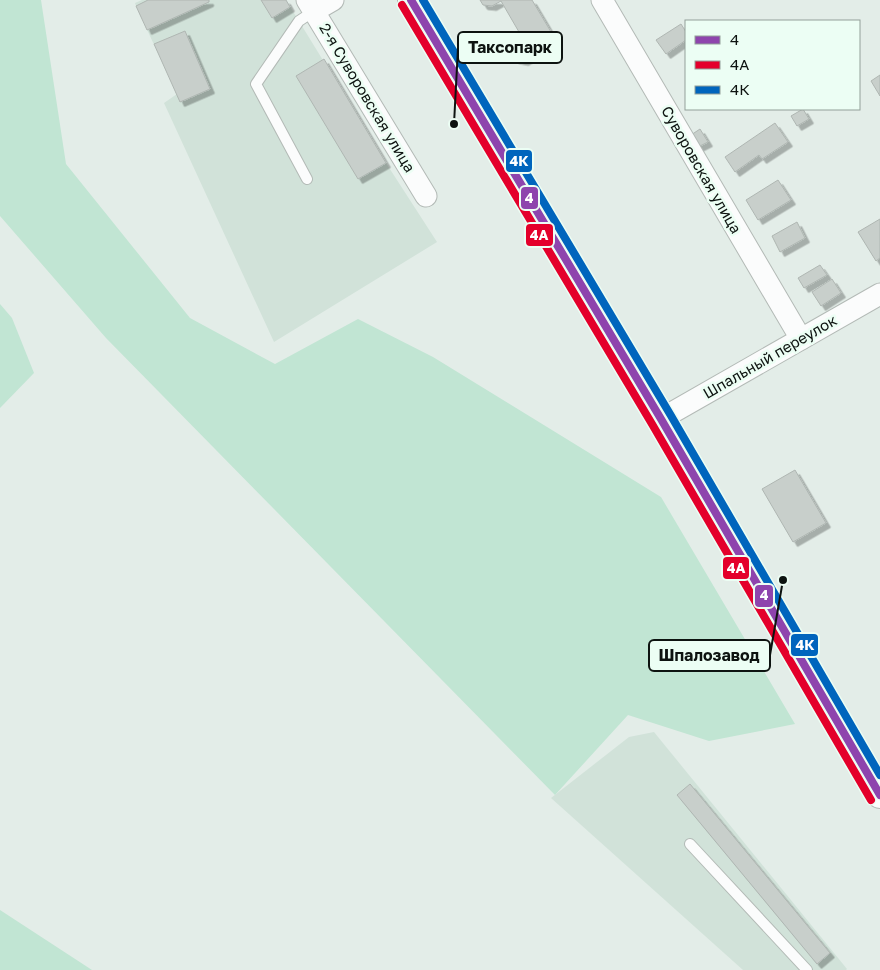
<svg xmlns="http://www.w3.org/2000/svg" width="880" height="970" font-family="'Golos Text',sans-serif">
<defs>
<filter id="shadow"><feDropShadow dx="4.5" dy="4.5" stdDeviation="0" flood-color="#0004"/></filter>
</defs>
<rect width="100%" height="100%" fill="#e3ede8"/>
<g fill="#d1e2d9">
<polygon points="142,0 286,0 386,163 437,242 274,342 164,103 177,94 136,6 135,3"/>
<polygon points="654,732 847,969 846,970 743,970 551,798 629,737"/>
</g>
<g fill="#c1e5d3">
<polygon points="0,0 41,0 66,164 190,318 275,364 358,319 433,357 661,497 795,724 709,741 628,715 555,795 106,338 0,216"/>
<polygon points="0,304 12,318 34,373 0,408"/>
<polygon points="0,910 92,970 0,970"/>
</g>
<g fill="#c8cfcb" stroke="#afb6b2" filter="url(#shadow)">
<polygon points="148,0 209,0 209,2 147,30 136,6"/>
<polygon points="261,0 286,0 290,7 272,18"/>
<polygon points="480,0 532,0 557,42 524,61 514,59 508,48 510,38 519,32 501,1 492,6 483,5"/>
<polygon points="681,24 686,32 686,40 666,54 656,40"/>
<polygon points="185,31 210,89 180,102 154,44"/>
<polygon points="324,59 386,163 358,179 296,76"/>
<polygon points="880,75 880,96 871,81"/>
<polygon points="803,109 809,119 797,126 791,116"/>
<polygon points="775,123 788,142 762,159 759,155 735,172 725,157"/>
<polygon points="700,129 708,142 698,147 691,135"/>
<polygon points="778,180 791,200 758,220 746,200"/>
<polygon points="880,219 880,258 876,261 858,232"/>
<polygon points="797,222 805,238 780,252 772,236"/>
<polygon points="820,265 827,275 804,288 798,278"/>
<polygon points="832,279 841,293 821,306 812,292"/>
<polygon points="795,470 826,523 793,542 762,489"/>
<polygon points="690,784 830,953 817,964 677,795"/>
</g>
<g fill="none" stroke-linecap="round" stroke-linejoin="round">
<g stroke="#b3bab6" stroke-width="12">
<g id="service">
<polyline points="307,179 256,84 299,21 314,11"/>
<polyline points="690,844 807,970"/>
</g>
</g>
<g stroke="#b3bab6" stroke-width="23">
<g id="minor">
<polyline points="307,0 426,196"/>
<polyline points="602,0 801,339"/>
<polyline points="314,11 333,0"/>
<polyline points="661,419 880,294"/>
</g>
</g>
<g stroke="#b3bab6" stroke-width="28">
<polyline id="tertiary" points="411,0 661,419 880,795"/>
</g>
<use href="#service" stroke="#fbfcfc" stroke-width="10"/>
<use href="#minor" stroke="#fbfcfc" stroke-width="21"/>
<use href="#tertiary" stroke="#fbfcfc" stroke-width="26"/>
<g stroke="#ecfef4" stroke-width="11">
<polyline id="bus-1" points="411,0 661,419 880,795"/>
</g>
<g stroke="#ecfef4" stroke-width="11">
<polyline id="bus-2" points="402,5 652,424 871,800"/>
</g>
<g stroke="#ecfef4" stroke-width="11">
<polyline id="bus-3" points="423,0 670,414 880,775"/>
</g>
<use href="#bus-1" stroke="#8e44ad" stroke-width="8"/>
<use href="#bus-2" stroke="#e4002b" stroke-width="8"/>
<use href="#bus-3" stroke="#0065bd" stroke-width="8"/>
</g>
<g text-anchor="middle" stroke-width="5" stroke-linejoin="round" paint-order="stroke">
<g font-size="15" fill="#0d1310" stroke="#ecfef4">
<text transform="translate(367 98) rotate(59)" y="5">2-я Суворовская улица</text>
<text transform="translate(701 170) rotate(60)" y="5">Суворовская улица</text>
<text transform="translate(770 357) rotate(-30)" y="5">Шпальный переулок</text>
</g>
</g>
<path fill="none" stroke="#0d1310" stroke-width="2" d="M454 124L458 48M783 580L770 655"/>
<g fill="#0d1310" stroke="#ecfef4" stroke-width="2">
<circle cx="454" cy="124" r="5"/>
<circle cx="783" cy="580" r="5"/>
</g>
<g fill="#ecfef4" stroke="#0d1310" stroke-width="2">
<rect x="458" y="32" width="104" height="31" rx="5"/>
<rect x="649" y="640" width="121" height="31" rx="5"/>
</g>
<g font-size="16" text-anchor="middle" font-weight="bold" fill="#0d1310">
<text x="510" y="53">Таксопарк</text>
<text x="709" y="661">Шпалозавод</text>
</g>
<g stroke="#ecfef4" stroke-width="2">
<rect x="505" y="149" width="28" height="24" rx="5" fill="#0065bd"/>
<rect x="520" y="186" width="19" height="24" rx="5" fill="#8e44ad"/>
<rect x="525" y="223" width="29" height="24" rx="5" fill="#e4002b"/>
<rect x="722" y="556" width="28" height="24" rx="5" fill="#e4002b"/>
<rect x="754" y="584" width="20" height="24" rx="5" fill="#8e44ad"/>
<rect x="790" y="633" width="29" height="24" rx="5" fill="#0065bd"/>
</g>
<g font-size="14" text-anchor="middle" font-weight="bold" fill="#fff">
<text x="519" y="166">4К</text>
<text x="529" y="203">4</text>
<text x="539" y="240">4А</text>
<text x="736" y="573">4А</text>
<text x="764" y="600">4</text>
<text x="805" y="650">4К</text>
</g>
<rect x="685" y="20" width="175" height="90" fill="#ecfef4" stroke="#93a099"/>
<rect x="695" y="36" width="25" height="8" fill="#8e44ad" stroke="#93a099"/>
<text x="730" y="45" font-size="15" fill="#0d1310">4</text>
<rect x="695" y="61" width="25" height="8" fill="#e4002b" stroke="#93a099"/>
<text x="730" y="70" font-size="15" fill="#0d1310">4А</text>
<rect x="695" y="86" width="25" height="8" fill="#0065bd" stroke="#93a099"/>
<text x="730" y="95" font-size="15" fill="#0d1310">4К</text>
</svg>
